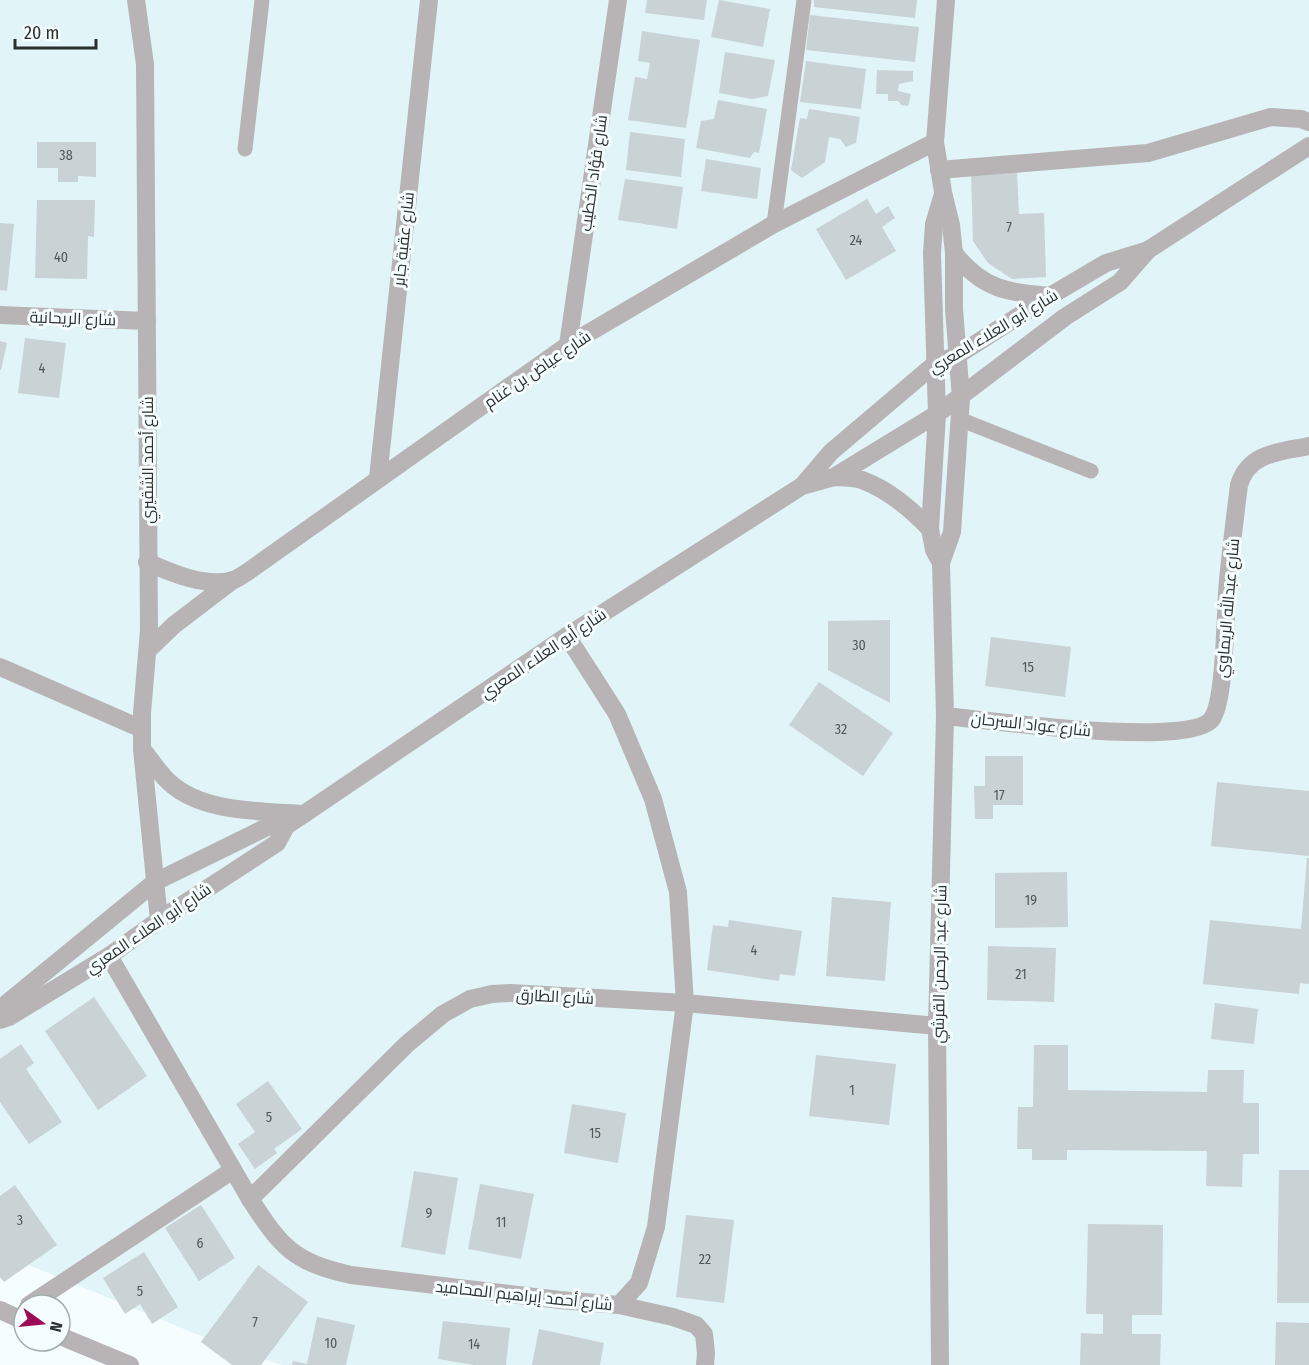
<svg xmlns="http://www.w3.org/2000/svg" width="1309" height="1365" font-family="'Fira Sans Condensed',Cairo,sans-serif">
<rect width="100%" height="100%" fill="#f5fdfe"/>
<polygon fill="#e1f4f8" points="0,0 1309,0 1309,1365 282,1365 230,1348 0,1253"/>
<g fill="#c9d2d4">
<polygon points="647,0 707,0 704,20 645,13"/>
<polygon points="719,0 770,9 763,47 711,37"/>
<polygon points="814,0 917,0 915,18 814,7"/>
<polygon points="810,15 919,27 915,62 806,50"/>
<polygon points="642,31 700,40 686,128 628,120 635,77 647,79 650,63 638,61"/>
<polygon points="725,52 775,60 768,96 752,99 719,93"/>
<polygon points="806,61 866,69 861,109 800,102"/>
<polygon points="877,70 913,71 913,81 899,84 898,91 911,94 908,106 901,105 898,101 888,101 888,94 876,94"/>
<polygon points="718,100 767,109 759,153 754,152 750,158 696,148 701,121 714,119"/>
<polygon points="809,109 860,117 856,143 846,147 840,139 829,137 825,162 802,178 791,170 800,118 807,119"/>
<polygon points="630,132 685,139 681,177 626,170"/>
<polygon points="37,142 96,142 96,177 78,176 78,182 58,182 58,168 37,168"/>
<polygon points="706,159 761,168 757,199 701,191"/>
<polygon points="1017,172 1019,214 1044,213 1046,277 1012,279 988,263 973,241 971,174"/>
<polygon points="625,179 683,187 677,229 618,220"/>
<polygon points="867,199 876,214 888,206 895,218 882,227 896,251 846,280 816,229"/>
<polygon points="37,200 95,200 94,237 88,236 87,279 35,278"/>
<polygon points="0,223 14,224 7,291 0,290"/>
<polygon points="25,338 66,343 59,398 18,393"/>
<polygon points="0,341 7,343 1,370 0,370"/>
<polygon points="890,620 890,703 828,670 828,621"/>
<polygon points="991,637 1071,647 1065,697 985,686"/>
<polygon points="819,682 893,733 863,776 789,725"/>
<polygon points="985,756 1023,756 1023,805 993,805 993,819 975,819 974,786 985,786"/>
<polygon points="1217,782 1309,791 1309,856 1211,846"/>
<polygon points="1307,858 1309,858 1309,984 1300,983 1299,994 1203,984 1210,920 1301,929"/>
<polygon points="1067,872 1068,927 995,928 995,873"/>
<polygon points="832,897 891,902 885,981 826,976"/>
<polygon points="729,920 802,931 795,976 780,974 779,981 707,970 713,925 728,927"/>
<polygon points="988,946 1056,948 1054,1002 987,1000"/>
<polygon points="94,997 147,1076 98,1110 45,1031"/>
<polygon points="1215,1003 1258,1009 1254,1044 1211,1039"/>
<polygon points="21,1044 34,1063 26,1069 62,1122 29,1144 0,1102 0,1059"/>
<polygon points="1034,1045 1068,1045 1068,1090 1207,1092 1208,1070 1244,1070 1243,1103 1259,1103 1259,1154 1243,1154 1242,1187 1206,1186 1207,1151 1067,1150 1067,1160 1032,1160 1032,1149 1017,1149 1018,1107 1033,1107"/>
<polygon points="816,1055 896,1064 889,1125 809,1116"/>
<polygon points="268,1081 302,1129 274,1149 277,1153 255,1169 238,1144 255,1132 236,1104"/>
<polygon points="572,1104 626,1113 618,1163 564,1153"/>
<polygon points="1279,1170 1309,1170 1309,1303 1277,1303"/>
<polygon points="414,1171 458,1178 445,1255 401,1247"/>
<polygon points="480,1184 534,1194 521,1259 468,1249"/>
<polygon points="15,1185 57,1245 4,1282 0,1277 0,1196"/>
<polygon points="201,1205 235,1258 199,1281 165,1228"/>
<polygon points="686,1215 734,1220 724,1303 676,1297"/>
<polygon points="1088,1224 1163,1225 1162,1315 1132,1315 1132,1334 1161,1334 1160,1365 1080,1365 1081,1333 1103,1334 1103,1314 1086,1314"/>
<polygon points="144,1252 178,1307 152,1324 140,1304 125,1314 103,1278"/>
<polygon points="258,1265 308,1302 261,1365 232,1365 201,1342"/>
<polygon points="317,1317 355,1325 346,1365 292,1365 293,1361 307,1364"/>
<polygon points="443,1321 510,1328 506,1365 474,1365 438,1359"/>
<polygon points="1276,1322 1309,1323 1309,1365 1275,1365"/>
<polygon points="539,1329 604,1343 600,1365 532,1365"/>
</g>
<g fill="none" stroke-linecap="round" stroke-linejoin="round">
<g stroke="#b8b4b5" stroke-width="15">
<polyline points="245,149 262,0"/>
<polyline points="774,224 804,0"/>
<polyline points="959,419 1091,471"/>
</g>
<g stroke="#b8b4b5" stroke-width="18">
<polyline points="939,170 1148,153 1271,117 1301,119 1309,122"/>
<polyline points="0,315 147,321"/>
<polyline points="568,345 618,0"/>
<polyline points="378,478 429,0"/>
<path d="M147,562C171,573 207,588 233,580C237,579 242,575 246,573L568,345L774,224L935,142"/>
<polyline points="941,563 934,550 930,529 937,414 932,253 934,224 943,194"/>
<polyline points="567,636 617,714 653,799 678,892 685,1003 656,1227 639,1283 619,1305"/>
<polyline points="148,650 174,625 233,580"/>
<polyline points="0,667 142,729"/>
<path d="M945,716C988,720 1185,748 1211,720C1226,703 1225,607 1228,580C1231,549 1235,517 1239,485C1249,452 1280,452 1309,446"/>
<path d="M109,956L250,1199C281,1247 293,1262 351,1275L560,1300L619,1305L673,1317L696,1325L704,1334L706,1353L705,1365"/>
<polyline points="250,1199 407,1044 443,1014 470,999 492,994 510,993 685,1003 937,1026"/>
<polyline points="29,1305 233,1170"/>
<polyline points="0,1310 24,1321"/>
<polyline points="60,1336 130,1365"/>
<polyline points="940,1365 937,1026 945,716 941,563 952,532 961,398 954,309 954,253 951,225 943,192 935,142 946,0"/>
</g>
<g stroke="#b8b4b5" stroke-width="18">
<polyline points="136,0 145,64 149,630 142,713 142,749 159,920"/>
<path d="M954,253C983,290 1007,292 1050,296"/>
<path d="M834,477C843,478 854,477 862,480C889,490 910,508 930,529"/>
<polyline points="802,486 831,452 936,363 958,355 1050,296 1106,263 1148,250"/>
<path d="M142,749C151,760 159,773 169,782C202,813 261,811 304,814"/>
<polyline points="0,1009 155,882 267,827 286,826"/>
<polyline points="0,1020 9,1017 109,956 159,920 277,843 286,826 304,814 567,636 802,486 834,477 937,414 1065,317 1120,282 1148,250 1309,146"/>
</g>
</g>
<g text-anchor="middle" stroke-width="6" stroke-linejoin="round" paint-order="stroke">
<g font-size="14" fill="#525858">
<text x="66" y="160">38</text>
<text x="1009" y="232">7</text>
<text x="856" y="245">24</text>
<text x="61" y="262">40</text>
<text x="42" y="373">4</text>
<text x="859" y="650">30</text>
<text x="1028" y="672">15</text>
<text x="841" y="734">32</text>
<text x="999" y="800">17</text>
<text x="1031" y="905">19</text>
<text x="754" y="955">4</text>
<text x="1021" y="979">21</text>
<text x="852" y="1095">1</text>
<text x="269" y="1122">5</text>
<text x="595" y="1138">15</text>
<text x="429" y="1218">9</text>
<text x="20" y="1225">3</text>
<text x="501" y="1227">11</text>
<text x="200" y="1248">6</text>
<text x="705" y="1264">22</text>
<text x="140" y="1296">5</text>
<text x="255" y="1327">7</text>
<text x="331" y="1348">10</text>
<text x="474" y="1349">14</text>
</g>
<g font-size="16" fill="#2b2f2f" stroke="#f5fdfe">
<text transform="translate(593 173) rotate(-82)" y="6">شارع فؤاد الخطيب</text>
<text transform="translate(403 239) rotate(-84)" y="6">شارع عقبة جابر</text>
<text transform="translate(73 318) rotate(2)" y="6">شارع الريحانية</text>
<text transform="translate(993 331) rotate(-31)" y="6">شارع أبو العلاء المعري</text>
<text transform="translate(537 369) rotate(-34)" y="6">شارع عياض بن غنام</text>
<text transform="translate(147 460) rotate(-90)" y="6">شارع أحمد الشقيري</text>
<text transform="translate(1227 608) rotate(-85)" y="6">شارع عبدالله الريماوي</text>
<text transform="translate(543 653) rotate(-34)" y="6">شارع أبو العلاء المعري</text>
<text transform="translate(1031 724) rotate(6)" y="6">شارع عواد السرحان</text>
<text transform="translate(148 928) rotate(-34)" y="6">شارع أبو العلاء المعري</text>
<text transform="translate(939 964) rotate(-89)" y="6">شارع عبد الرحمن القرشي</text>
<text transform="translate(555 996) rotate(3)" y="6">شارع الطارق</text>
<text transform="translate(524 1295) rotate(6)" y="6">شارع أحمد إبراهيم المحاميد</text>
</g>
</g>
<g transform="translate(42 1323) rotate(105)"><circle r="28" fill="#f5fdfe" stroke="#a4abab" stroke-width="1.5"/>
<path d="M0-4.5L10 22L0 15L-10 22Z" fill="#9d0a56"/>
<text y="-9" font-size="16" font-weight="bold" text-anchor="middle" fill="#2b2f2f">N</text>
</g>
<path d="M15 39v9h81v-9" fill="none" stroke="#2b2f2f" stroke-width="3"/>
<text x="24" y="39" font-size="18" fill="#2b2f2f" stroke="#f5fdfe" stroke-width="4.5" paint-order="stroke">20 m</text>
</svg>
